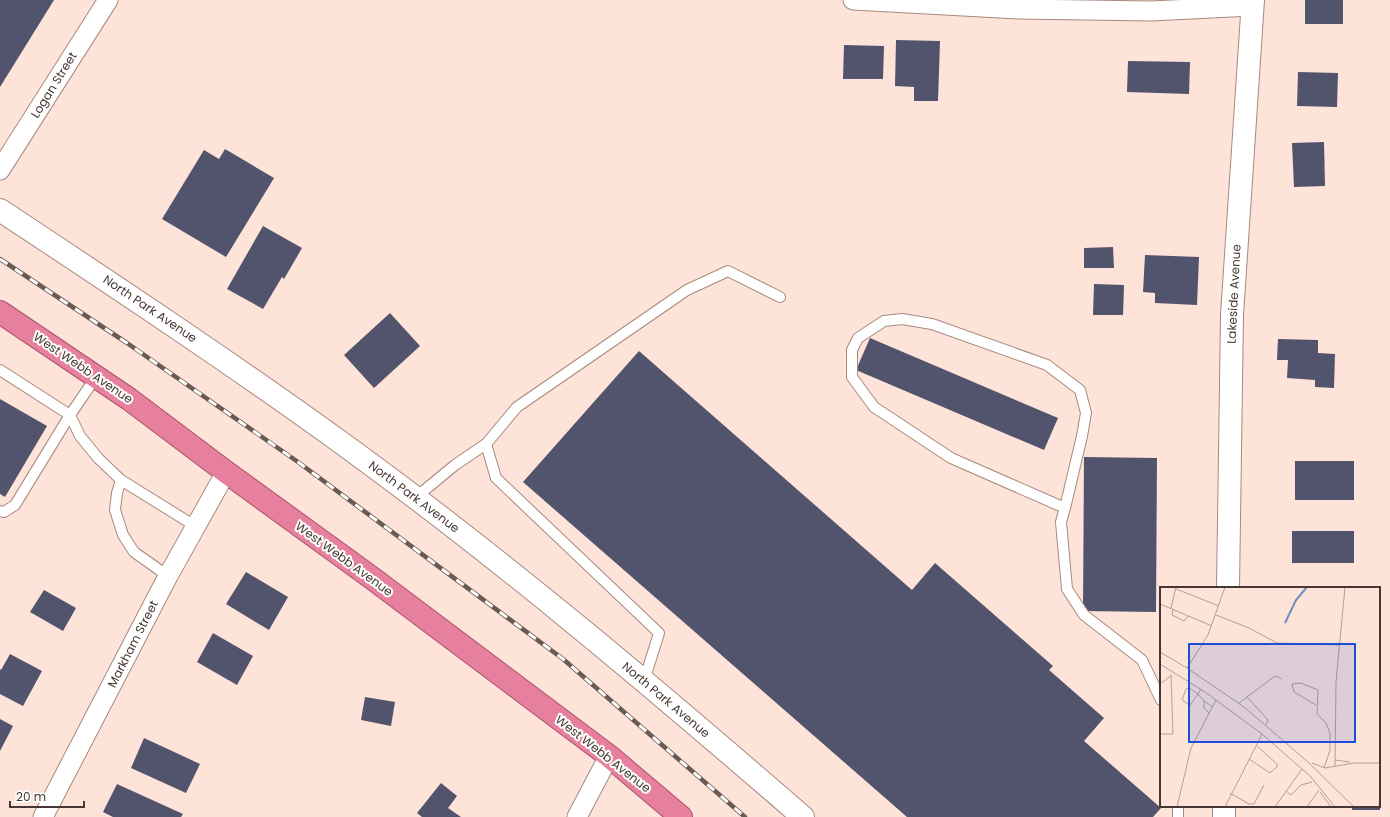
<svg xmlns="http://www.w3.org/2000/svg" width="1390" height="817" font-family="Poppins,sans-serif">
<rect width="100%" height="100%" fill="#fee3d9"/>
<g fill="#52536c">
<polygon points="0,0 54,0 0,87"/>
<rect x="1305" y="0" width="38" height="24"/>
<polygon points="896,40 940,41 938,101 914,101 914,87 895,86"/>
<polygon points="844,45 884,46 883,79 843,79"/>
<polygon points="1128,61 1190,62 1189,94 1127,92"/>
<polygon points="1298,72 1338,73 1337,107 1297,106"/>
<polygon points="1324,142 1325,186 1294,187 1292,143"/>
<polygon points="225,149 274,178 226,257 162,219 204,150 219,159"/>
<polygon points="263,226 302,248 284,279 282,277 263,309 227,289"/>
<polygon points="1113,247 1114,268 1084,268 1084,248"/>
<polygon points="1145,255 1199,257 1197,305 1155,303 1155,293 1143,292"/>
<polygon points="1094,284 1124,285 1123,315 1093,315"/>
<polygon points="390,313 420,346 374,388 344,355"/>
<polygon points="870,338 1058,418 1044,450 856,370"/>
<polygon points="1278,339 1318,340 1318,353 1335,354 1334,388 1315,387 1315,380 1287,378 1288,360 1277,360"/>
<polygon points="639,351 912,590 935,563 1053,666 1049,670 1104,718 1084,741 1161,808 1153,817 907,817 523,482"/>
<polygon points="0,399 47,426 5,497 0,494"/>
<polygon points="1084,457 1157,458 1156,612 1083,611"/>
<rect x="1295" y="461" width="59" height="39"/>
<rect x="1292" y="531" width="62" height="32"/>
<polygon points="246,572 288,597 269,630 226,604"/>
<polygon points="44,590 76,608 63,631 30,612"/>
<polygon points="213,633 253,656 237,685 197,662"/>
<polygon points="10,654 42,671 23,706 0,694 0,669 1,670"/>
<polygon points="365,697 395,702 391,726 361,720"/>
<polygon points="0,719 13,726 0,751"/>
<polygon points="144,738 200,764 186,793 131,768"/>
<polygon points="441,783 457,796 448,808 461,817 422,817 417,813"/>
<polygon points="117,784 183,814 181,817 113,817 103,812"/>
<rect x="1352" y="806" width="28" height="4"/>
</g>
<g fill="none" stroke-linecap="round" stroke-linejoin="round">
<g stroke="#a7897e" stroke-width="12">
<g id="service">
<polyline points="0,370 70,415 80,436 98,458 121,480 195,526"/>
<polyline points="486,444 496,478 659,633 644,681"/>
<polyline points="121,480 117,493 115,510 123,535 134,552 168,576"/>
<polyline points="415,498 455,465 486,444 517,407 687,290 728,271 780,297"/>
<polyline points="1065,508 951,458 874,407 852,377 852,350 858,338 884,321 902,319 932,324 1047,365 1080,390 1086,413 1082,436 1065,508 1061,522 1067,589 1084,615 1142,660 1161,700"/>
<polyline points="0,511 4,512 15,505 70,415 96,377"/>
<polyline points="1178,817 1178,806"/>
</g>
</g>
<g stroke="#a7897e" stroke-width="21">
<g id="minor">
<polyline points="853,0 1019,9 1151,11 1252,6"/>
<polyline points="0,170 108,0"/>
<polyline points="43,817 168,576 226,472"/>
<polyline points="577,817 609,756"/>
</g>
</g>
<g stroke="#a7897e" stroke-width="24">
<g id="tertiary">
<path d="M0,210C115,286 231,363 343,444C503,560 654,688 803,817"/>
<polyline points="1228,588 1232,315 1253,0"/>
<polyline points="1224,817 1224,806"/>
</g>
</g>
<g stroke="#aa5269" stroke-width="24">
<polyline id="trunk" points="0,312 129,399 226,472 372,578 609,756 681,817"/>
</g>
<use href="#service" stroke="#fff" stroke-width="10"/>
<use href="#minor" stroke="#fff" stroke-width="19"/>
<use href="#tertiary" stroke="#fff" stroke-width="22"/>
<use href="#trunk" stroke="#e6809e" stroke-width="22"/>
<g stroke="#6a5a54" stroke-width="4.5">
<polyline id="rail" points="0,259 127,343 298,462 563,659 745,817"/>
</g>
<use href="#rail" stroke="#fff" stroke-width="3" stroke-dasharray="9" stroke-linecap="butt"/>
</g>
<g text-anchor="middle" stroke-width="4" stroke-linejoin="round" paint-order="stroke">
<g font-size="12" fill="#453833" stroke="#fff">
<text transform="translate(54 85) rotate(-58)" y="4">Logan Street</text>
<text transform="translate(1234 294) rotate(-87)" y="4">Lakeside Avenue</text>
<text transform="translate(150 309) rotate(34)" y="4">North Park Avenue</text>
<text transform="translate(83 368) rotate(34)" y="4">West Webb Avenue</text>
<text transform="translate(414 497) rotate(37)" y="4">North Park Avenue</text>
<text transform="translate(344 559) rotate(36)" y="4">West Webb Avenue</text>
<text transform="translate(133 644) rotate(-63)" y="4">Markham Street</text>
<text transform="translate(666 700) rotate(40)" y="4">North Park Avenue</text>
<text transform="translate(603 754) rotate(38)" y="4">West Webb Avenue</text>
</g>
</g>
<g transform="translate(1160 587)">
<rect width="220" height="220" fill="#fee3d9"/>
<path fill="none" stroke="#6c8ec3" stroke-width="2" d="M125,36L136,13L147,0"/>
<path fill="none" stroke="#b49f97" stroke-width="1" d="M16,2L59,19M0,17L52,39M11,21L16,0M13,22L12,28L24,34L28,29M56,28L89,41L117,56L179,58M0,65L27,81L84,120L148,175L194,220M0,77L45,105L102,147L151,190L175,220M27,81L48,48L65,0M0,97L12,88M41,102L38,107L31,117L30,118L22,113L26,102L29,101L38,107L44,114L53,120M87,110L108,133L106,138M44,114V121L49,126M79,116L111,92L116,89L122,92M156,118L134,105L132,97L141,96L158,103L157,127L166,136L170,146V163L164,181M0,147H13L11,88M89,172L110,186L117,180V177L96,158M175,173L190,175M152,176L165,181L194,176H220M175,180L176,95L185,0M126,204L131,208L141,198L152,195M160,205L171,220M70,206L89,217H94L104,198M17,220L31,161L56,113M65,220L102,147M115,220L142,182M147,220L159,203M219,220L220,199"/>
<path fill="#1d4ed8" fill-opacity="0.15" stroke="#1d4ed8" stroke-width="2" d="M29,57H195V155H29Z"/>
<rect width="220" height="220" fill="none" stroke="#453833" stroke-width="2"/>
</g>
<path d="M10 801v6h74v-6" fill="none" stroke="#453833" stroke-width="2"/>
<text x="16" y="801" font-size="12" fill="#453833" stroke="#ffffff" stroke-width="3" paint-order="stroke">20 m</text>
</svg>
